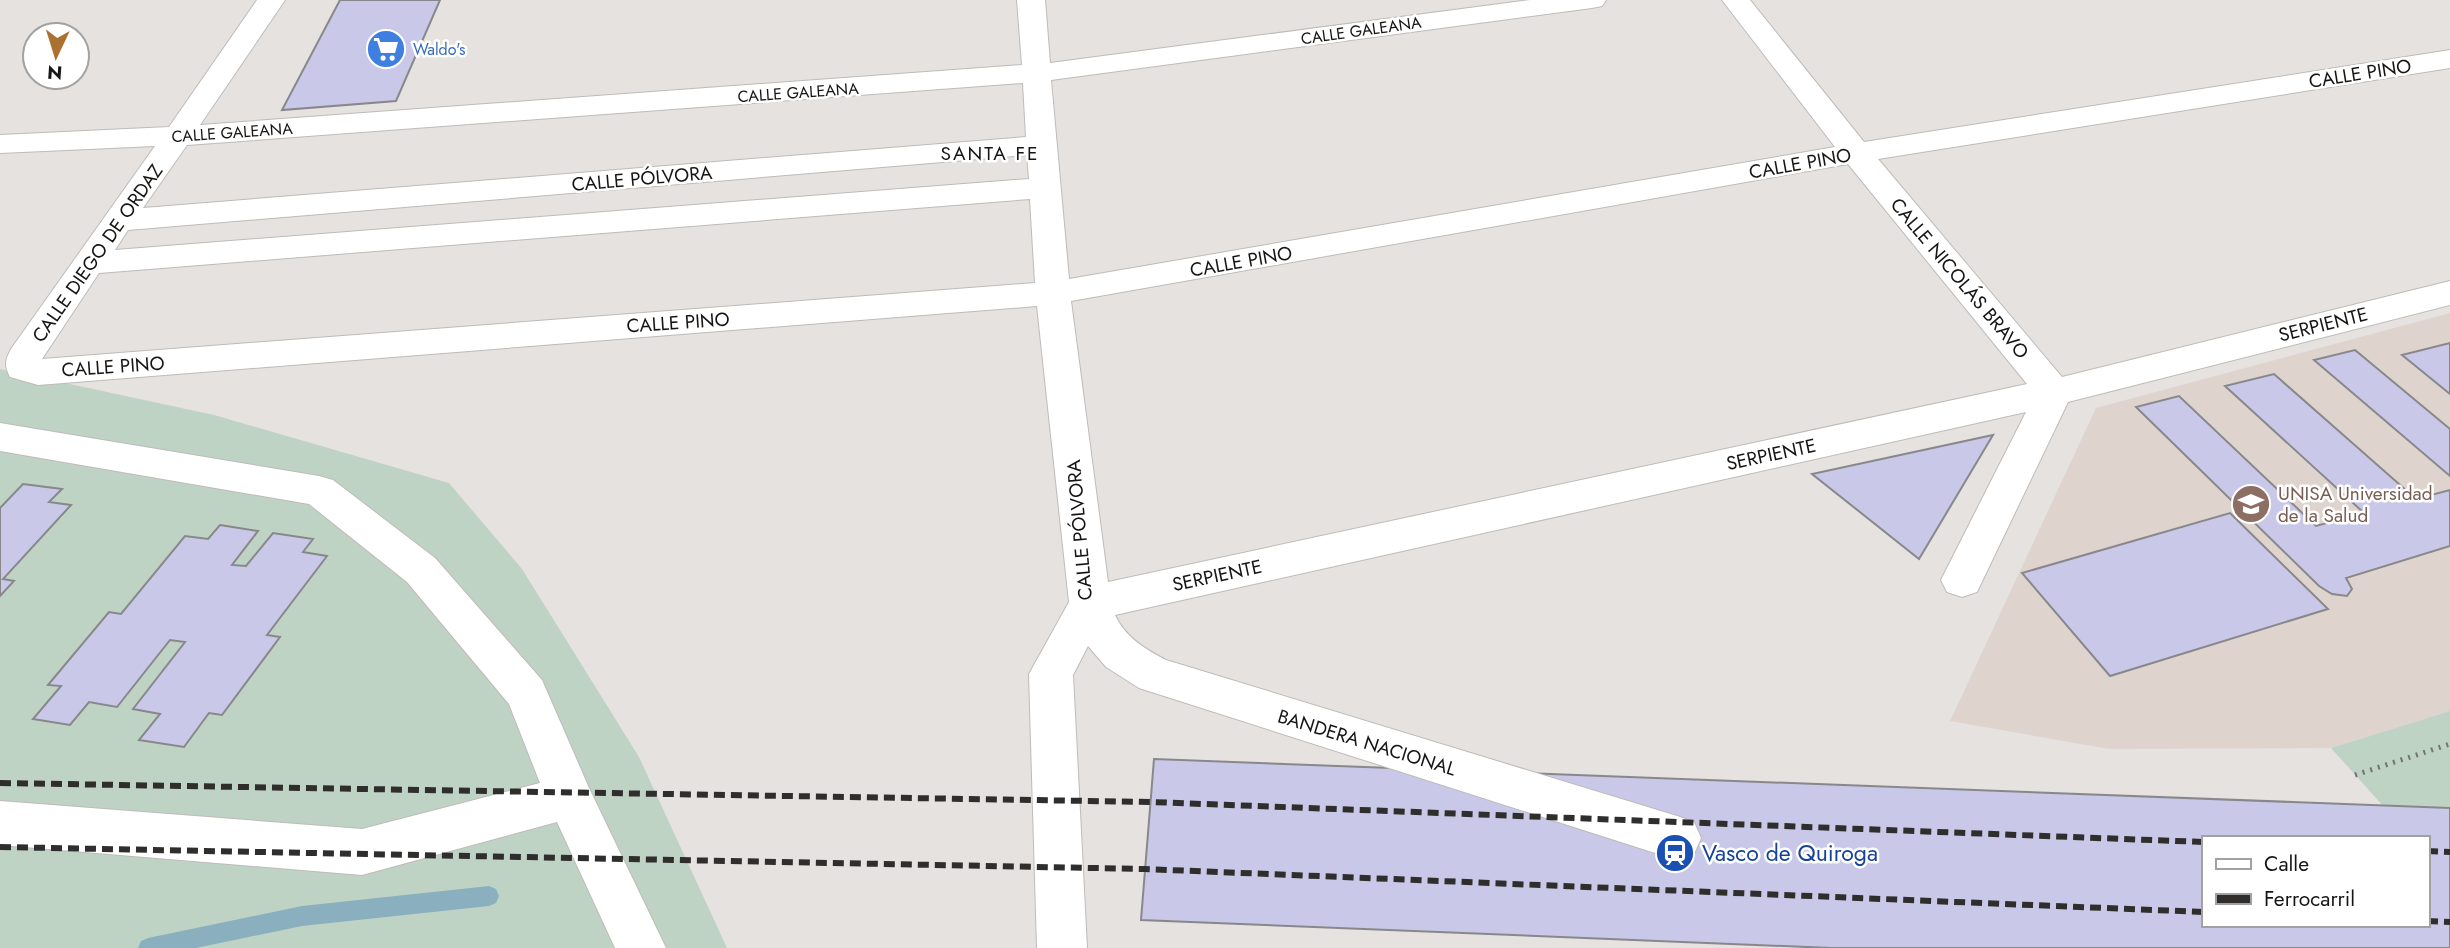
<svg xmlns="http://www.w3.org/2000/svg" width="2450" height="948" font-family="Jost,sans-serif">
<rect width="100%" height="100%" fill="#e5e2e0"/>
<polygon fill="#ded4cd" points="2450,313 2450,711 2331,748 2109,749 1950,721 2096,408"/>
<g fill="#bfd3c5">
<polygon points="0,369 214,415 449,483 522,569 639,757 727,948 0,948"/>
<polygon points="2450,711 2450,880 2427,838 2412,838 2331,748"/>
</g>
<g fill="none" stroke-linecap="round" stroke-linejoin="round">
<polygon fill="#8ab0c0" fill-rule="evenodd" points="489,886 496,889 499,896 496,903 489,906 302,926 196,948 138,948 141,941 148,938 302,906"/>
</g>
<g fill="#cac8e9" stroke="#88888b" stroke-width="2" fill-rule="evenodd">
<polygon points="340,0 440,0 396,101 282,110"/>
<polygon points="2450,343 2450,394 2402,355"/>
<polygon points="2355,350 2450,429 2450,476 2314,360"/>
<polygon points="2274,374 2416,499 2450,490 2450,546 2346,578 2352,589 2347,596 2332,594 2319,586 2136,407 2179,396 2316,526 2364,513 2225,386"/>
<polygon points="1993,435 1919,559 1812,474"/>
<polygon points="23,484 62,489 49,502 71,505 3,579 14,581 0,596 0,508"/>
<polygon points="2230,513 2328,609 2110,676 2022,573"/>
<polygon points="220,525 258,531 232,565 246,566 273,533 313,539 303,552 327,556 267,635 280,637 222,715 209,713 184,747 139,740 160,714 133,709 185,642 170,640 117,707 89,702 70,725 33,719 61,686 48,685 109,612 121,614 185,536 208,539"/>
<path d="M1154,759L2450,808V948H1831L1141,920ZM2203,838H2427V925H2203Z"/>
</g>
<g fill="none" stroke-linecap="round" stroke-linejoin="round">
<g stroke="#bebbb9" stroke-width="2">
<g id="minor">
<path d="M257,0H285L200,125L1022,65L1017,0H1045L1050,63L1530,0H1606L1602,6L1592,8L1051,80L1069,279L1835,147L1722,0H1750L1864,142L2450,50V68L1878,159L2062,377L2450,281V305L2068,402L1977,592L1962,597L1947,592L1941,580L2026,412L1115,615C1125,637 1145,649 1166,660L1677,816L1694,822L1701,838L1694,854L1677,860L1139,688L1106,667L1088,646L1073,675L1087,948H1037L1029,674L1069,602L1037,306L38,385L10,377C4,366 5,360 11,349L155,146L0,153V135L169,127ZM1023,83L1026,137L143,208L187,145ZM1027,155L1029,179L115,250L128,230ZM1848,164L2027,384L1108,582L1071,301ZM1030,199L1035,283L42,359L99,273Z"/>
<polygon points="0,423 319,476 333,480 435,558 542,680 589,788 666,948 615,948 557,822 362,875 0,845 0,801 362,829 540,783 509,704 407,582 309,504 0,451"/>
</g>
</g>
<polyline stroke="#767472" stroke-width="5" stroke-dasharray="2 6" stroke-linecap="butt" points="2355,775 2450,744"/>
<use href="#minor" fill="#fff" fill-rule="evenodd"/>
<g stroke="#2f2e2d" stroke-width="6" stroke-dasharray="11 6" stroke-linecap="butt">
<polyline points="0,783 1151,802 2203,842"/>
<polyline points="0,847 1145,869 2203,912"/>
<polyline points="2427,851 2450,852"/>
<polyline points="2427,921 2450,922"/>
</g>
</g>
<defs>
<g id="supermarket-disc" transform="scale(2.0125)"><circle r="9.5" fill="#3f7fe0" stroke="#fff"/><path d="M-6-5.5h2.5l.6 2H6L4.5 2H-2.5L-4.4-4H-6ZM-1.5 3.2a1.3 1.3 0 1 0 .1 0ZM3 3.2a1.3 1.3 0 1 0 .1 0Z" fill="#fff"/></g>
<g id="university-disc" transform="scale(2.0125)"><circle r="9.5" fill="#8d6e63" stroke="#fff"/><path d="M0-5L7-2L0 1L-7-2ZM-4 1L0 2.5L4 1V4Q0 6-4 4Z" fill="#fff"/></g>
<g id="station-disc" transform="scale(2.0125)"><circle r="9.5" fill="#1a4fb4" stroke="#fff"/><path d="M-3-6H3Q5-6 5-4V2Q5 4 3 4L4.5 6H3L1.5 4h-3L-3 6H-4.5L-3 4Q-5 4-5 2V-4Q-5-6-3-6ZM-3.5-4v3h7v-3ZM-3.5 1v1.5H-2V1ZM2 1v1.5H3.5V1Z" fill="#fff"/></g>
</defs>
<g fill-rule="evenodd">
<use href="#supermarket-disc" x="386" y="49"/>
<use href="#university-disc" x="2251" y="504"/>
<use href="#station-disc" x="1675" y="853"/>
</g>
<g text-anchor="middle" stroke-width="5" stroke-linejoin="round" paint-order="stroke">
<g font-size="16" fill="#161514" stroke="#fff">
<text transform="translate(1361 30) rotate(-8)" y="6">CALLE GALEANA</text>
<text transform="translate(798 92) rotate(-4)" y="6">CALLE GALEANA</text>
<text transform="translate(232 132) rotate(-4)" y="6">CALLE GALEANA</text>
</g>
<g font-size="16" fill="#366cbe" stroke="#fff" text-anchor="start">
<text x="413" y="55">Waldo's</text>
</g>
<g font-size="19" fill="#161514" stroke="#fff">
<text transform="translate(2360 73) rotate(-9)" y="7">CALLE PINO</text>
<text transform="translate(1800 163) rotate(-10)" y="7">CALLE PINO</text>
<text transform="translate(642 178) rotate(-5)" y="7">CALLE PÓLVORA</text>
<text transform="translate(97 253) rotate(-55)" y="7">CALLE DIEGO DE ORDAZ</text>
<text transform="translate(1241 261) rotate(-10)" y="7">CALLE PINO</text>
<text transform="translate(1960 278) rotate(50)" y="7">CALLE NICOLÁS BRAVO</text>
<text transform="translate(678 322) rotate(-4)" y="7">CALLE PINO</text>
<text transform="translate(2323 324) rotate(-14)" y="7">SERPIENTE</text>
<text transform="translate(113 366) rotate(-4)" y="7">CALLE PINO</text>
<text transform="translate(1771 454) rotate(-12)" y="7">SERPIENTE</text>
<text transform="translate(1079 530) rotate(-95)" y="7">CALLE PÓLVORA</text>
<text transform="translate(1217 575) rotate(-12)" y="7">SERPIENTE</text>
<text transform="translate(1367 742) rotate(17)" y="7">BANDERA NACIONAL</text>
</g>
<g font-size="19" letter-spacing="2" fill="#161514" stroke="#fff">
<text x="990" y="160">SANTA FE</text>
</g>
<g font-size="19" fill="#785e54" stroke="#fff" text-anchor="start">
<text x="2278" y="500">UNISA Universidad<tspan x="2278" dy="22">de la Salud</tspan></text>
</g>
<g font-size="23" fill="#164399" stroke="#fff" text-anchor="start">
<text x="1702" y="861">Vasco de Quiroga</text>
</g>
</g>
<rect x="2202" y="836" width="228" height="91" fill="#ffffff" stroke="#a2a1a1" stroke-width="2"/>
<rect x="2216" y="859" width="35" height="10" fill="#ffffff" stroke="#a2a1a1" stroke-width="2"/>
<text x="2264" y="871" font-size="21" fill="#161514">Calle</text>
<rect x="2216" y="894" width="35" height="10" fill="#2f2e2d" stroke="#a2a1a1" stroke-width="2"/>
<text x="2264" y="906" font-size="21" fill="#161514">Ferrocarril</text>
<g transform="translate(56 56) rotate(184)"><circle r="33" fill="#ffffff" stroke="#a2a1a1" stroke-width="2"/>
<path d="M0-5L12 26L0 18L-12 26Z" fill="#ab7131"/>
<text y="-10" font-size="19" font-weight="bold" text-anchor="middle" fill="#161514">N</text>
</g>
</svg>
